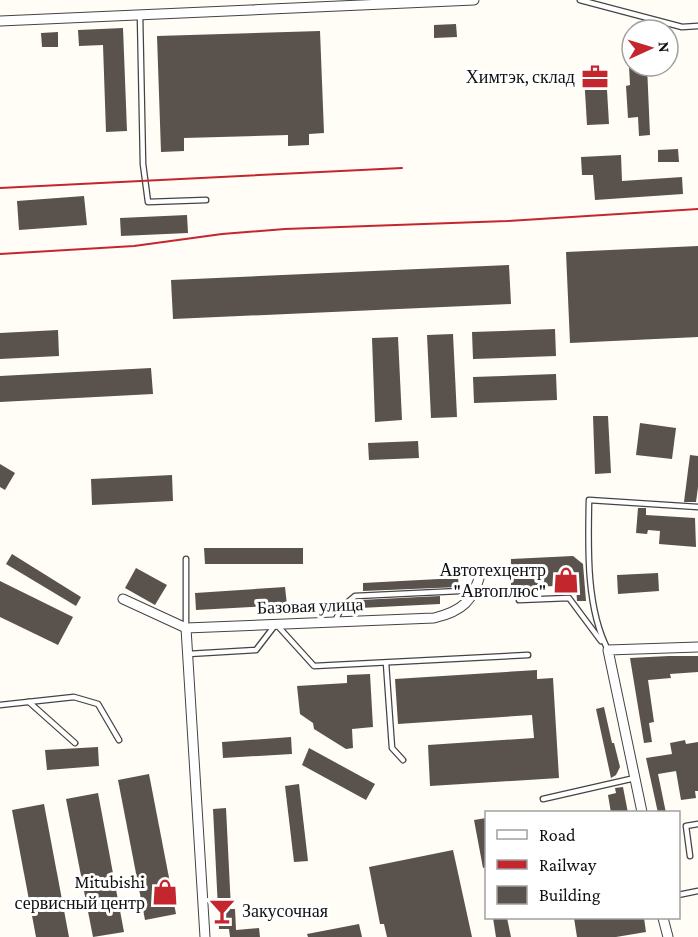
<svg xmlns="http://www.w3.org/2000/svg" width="698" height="937" font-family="'Crimson Pro',serif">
<rect width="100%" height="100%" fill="#fffdf5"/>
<g fill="#5a524d">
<polygon points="456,24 457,37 434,38 434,25"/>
<polygon points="123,28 127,131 106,132 103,45 79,46 78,30"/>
<polygon points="320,31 324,133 309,134 309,145 288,146 288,135 184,138 184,151 161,152 157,36"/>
<polygon points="58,32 58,47 42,47 41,33"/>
<polygon points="629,66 647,66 650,135 639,136 638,117 628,118 626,86 630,85"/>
<polygon points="606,73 609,124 587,125 584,75"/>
<polygon points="678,149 679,162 658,162 658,150"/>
<polygon points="621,155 622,181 682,177 683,194 595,200 593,175 582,175 581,157"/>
<polygon points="84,196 87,225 19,230 17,201"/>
<polygon points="187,215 188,233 121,236 120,218"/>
<polygon points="698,246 698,337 570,343 566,252"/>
<polygon points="509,265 511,304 173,319 171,280"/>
<polygon points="555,329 556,356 473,359 472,332"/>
<polygon points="58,330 59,356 0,359 0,333"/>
<polygon points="453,334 457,417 431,418 427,335"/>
<polygon points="398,337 402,420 375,422 372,338"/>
<polygon points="151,368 153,394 0,402 0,376"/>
<polygon points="556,374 557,400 474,403 473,377"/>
<polygon points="593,416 608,416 611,473 595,474"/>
<polygon points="640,423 676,428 672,459 636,455"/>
<polygon points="418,441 419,458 369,460 368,443"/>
<polygon points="690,455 698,456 698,487 696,502 684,502"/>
<polygon points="0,464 15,473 5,490 0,487"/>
<polygon points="172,475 173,501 92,505 91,479"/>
<polygon points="638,508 646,508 646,515 695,518 696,547 659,544 660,531 648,530 647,534 636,533"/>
<polygon points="204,548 303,548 303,564 205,564"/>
<polygon points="12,554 81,597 76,606 6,564"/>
<polygon points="573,556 583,564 586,601 577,601 576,585 511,588 511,559"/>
<polygon points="136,568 167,585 155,605 125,588"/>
<polygon points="658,573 659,591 618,594 617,575"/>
<polygon points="458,578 459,587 363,591 363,583"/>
<polygon points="0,581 73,617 58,645 0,617"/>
<polygon points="285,587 287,605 196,610 195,593"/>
<polygon points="440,596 440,604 360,608 360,600"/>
<polygon points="669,656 698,656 698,672 670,674 671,678 648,680 654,722 649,723 652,742 644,743 630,658"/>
<polygon points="537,670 537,679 553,678 559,778 430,786 428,745 534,738 532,715 398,724 395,679"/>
<polygon points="370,674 373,727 352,729 353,748 346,749 314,729 313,723 300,714 297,686 347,683 347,675"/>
<polygon points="604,707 612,743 614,743 620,767 616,775 611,778 596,709"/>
<polygon points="291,737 292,754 223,758 222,742"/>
<polygon points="685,740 686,744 698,742 698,791 695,791 696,798 681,800 676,771 658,774 666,813 658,813 646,758 672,754 670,743"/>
<polygon points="98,747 99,766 47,770 45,750"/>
<polygon points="309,748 375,784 366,800 302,765"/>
<polygon points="149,774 176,914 145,920 118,780"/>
<polygon points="299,784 308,861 294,862 285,786"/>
<polygon points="623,787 628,813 611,813 608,795 616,793 615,788"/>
<polygon points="98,793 124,932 93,937 66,799"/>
<polygon points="44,804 69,937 36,937 12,810"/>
<polygon points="226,808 231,909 235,909 236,930 259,928 260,937 230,937 229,929 219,929 213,809"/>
<polygon points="486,818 486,867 483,868 474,820"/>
<polygon points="453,850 472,937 387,937 384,924 380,924 369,867"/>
<polygon points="493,918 507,918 511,937 496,937"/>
<polygon points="574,918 644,918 646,932 616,937 577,937"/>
<polygon points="359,924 362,937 308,937 307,934"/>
</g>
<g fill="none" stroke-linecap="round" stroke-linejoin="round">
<g stroke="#444" stroke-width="7">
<g id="service">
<polyline points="580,0 682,27 698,26"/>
<polyline points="140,15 143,164 148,202 206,200"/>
<polyline points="186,559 186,628"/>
<polyline points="519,600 569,598 601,641"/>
<polyline points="335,621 342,607 355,596 460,591"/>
<path d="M608,650C586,608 588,548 589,500L698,507"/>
<polyline points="188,654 256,650 276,624 314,666 528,655"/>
<polyline points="386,663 392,748 403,760"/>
<polyline points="29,702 75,743"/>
<polyline points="0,705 74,697 98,704 119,740"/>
<polyline points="543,799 635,778"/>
<polyline points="690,856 686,826 698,824"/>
<polyline points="678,895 698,891"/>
</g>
</g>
<g stroke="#444" stroke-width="11">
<g id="minor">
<polyline points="0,21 474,0"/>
<path d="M123,599L186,628L434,618C463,611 473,601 481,572"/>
<polyline points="186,628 205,937"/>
<polyline points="642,812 608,650 698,647"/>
<polyline points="663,918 668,937"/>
</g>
</g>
<use href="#service" stroke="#fff" stroke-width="4.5"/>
<use href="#minor" stroke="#fff" stroke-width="9"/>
<g stroke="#c4262e" stroke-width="2">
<polyline points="0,188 402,168"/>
<polyline points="0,254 134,246 222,234 285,229 507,221 698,209"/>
</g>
</g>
<defs>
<g id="office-bare" transform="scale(2.07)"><path d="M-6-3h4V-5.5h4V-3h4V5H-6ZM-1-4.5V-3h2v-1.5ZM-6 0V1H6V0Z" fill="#c4262e" stroke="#fff" stroke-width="2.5" paint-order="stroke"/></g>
<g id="shop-bare" transform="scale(2.07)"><path d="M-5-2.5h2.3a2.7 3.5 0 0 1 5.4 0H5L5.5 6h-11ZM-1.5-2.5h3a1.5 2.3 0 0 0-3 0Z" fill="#c4262e" stroke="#fff" stroke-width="2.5" paint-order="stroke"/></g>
<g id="bar-bare" transform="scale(2.07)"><path d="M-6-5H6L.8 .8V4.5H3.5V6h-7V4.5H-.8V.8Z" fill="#c4262e" stroke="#fff" stroke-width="2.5" paint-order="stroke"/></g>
</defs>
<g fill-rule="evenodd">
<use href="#office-bare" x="595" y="77"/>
<use href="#shop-bare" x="566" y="580"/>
<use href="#shop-bare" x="165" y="892"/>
<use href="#bar-bare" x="222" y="911"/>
</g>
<g text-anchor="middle" stroke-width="6" stroke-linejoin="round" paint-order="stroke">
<g font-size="18" fill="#111" stroke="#fff" text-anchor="end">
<text x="575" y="83">Химтэк, склад</text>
<text x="546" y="576">Автотехцентр<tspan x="546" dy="21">"Автоплюс"</tspan></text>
<text x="145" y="888">Mitubishi<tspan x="145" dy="21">сервисный центр</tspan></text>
<text x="242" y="917" text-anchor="start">Закусочная</text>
</g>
<g font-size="18" fill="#111" stroke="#fff">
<text transform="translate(310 606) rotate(-2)" y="6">Базовая улица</text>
</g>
</g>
<rect x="485" y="811" width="195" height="108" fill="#ffffff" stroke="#a0a0a0" stroke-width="1.5"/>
<rect x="497" y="830" width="30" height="9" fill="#ffffff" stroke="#a0a0a0" stroke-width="1.5"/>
<text x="539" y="841" font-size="18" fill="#111111">Road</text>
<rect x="497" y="860" width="30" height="9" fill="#c4262e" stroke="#a0a0a0" stroke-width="1.5"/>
<text x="539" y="871" font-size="18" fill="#111111">Railway</text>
<rect x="497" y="886" width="30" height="18" fill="#5a524d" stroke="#a0a0a0" stroke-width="1.5"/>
<text x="539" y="901" font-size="18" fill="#111111">Building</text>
<g transform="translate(650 48) rotate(86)"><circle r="28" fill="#ffffff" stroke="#a0a0a0" stroke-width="1.5"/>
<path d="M0-4.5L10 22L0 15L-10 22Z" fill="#c4262e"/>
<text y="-9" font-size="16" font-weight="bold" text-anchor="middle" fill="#111111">N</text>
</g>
</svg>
